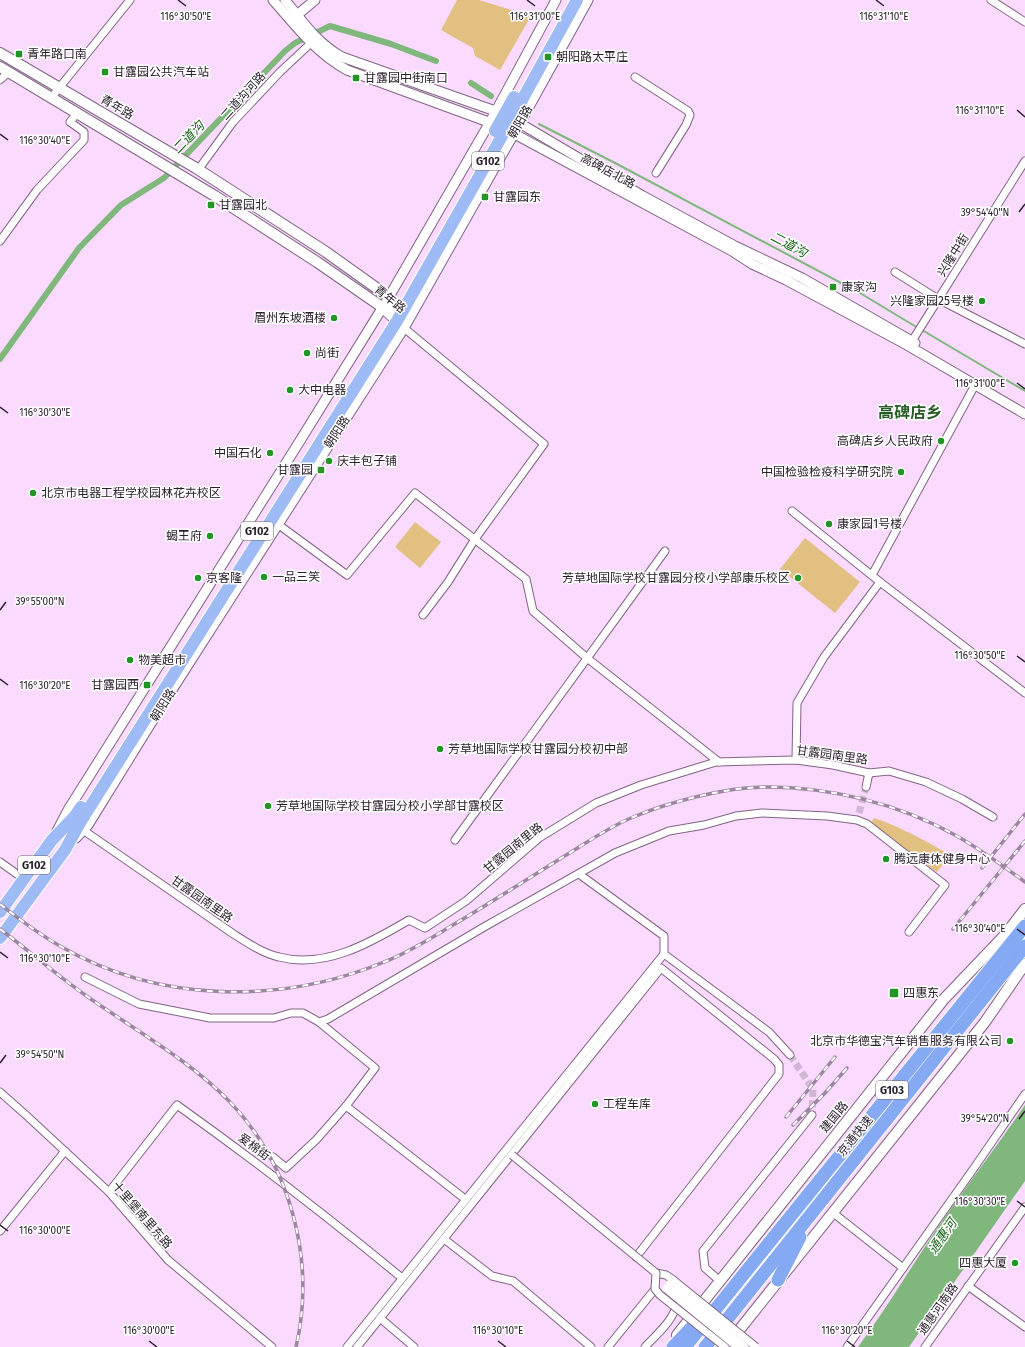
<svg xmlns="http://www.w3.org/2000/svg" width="1025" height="1347" font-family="'Fira Sans','Noto Sans SC',sans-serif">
<rect width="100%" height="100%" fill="#fadafe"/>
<g fill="#e1c082">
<polygon points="457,0 479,0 531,16 500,70 475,56 473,48 441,30"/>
<polygon points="415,522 441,542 420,568 395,547"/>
<polygon points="805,538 860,582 835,613 780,569"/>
<path d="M874,818C901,827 926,841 950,855L937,872L870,824Z"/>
</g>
<path fill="#80b77d" d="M1025,1105V1181L909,1347H858C889,1305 915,1260 945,1217C971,1180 999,1143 1025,1105Z"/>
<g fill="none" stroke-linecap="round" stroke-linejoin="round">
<g stroke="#80b77d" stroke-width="2">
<polyline points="539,124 617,164 860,293 918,328"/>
<polyline points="922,330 1025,391"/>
</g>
<g stroke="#80b77d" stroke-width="6">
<polyline points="471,83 491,96"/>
<polyline points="0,359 79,248 121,205 164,178 285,51 295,43 330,26 391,44 436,61"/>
</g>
<g stroke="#d1b5d4" stroke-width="7" stroke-dasharray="7 3.5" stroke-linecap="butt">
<polyline points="859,813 866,787"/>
<polyline points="790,1055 813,1089 812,1115"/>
</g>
<g stroke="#816484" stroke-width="9">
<g id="minor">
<polyline points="991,0 1025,22"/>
<polyline points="635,77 688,111 690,115 686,125 656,173"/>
<polyline points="0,80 9,72"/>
<polyline points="51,98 130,0"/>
<polyline points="198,170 233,122 280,72 311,43"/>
<polyline points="0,241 37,190 84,140 84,132 70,122 77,113"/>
<polyline points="895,272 938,299 1025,344"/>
<polyline points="404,328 544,444 475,539 448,582 423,615"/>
<polyline points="912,341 1025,161"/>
<polyline points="792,511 880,582 1025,693"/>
<polyline points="279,525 347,575 415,493 526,579 533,611 587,658 719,762"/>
<polyline points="872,575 975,385"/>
<polyline points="796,760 797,703 824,657 880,582"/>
<polyline points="866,787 869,773"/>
<path d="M83,830L232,933C246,942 262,953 279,957C325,969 370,943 409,920L425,928L466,901L539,838L596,803L641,785L716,762L796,760L833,765L869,773L889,771L926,782L962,799L993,817"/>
<polyline points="455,840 665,551"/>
<polyline points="0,862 24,879"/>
<polyline points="579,874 664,936 664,954 769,1032 790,1055"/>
<polyline points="85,977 139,1004 210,1018 274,1018 291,1013 303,1013 319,1022 375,1068 346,1106 316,1140 286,1168 273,1157"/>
<polyline points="319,1022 328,1019 484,927 615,853 669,831 704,825 736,816 762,813 827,816 857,820 867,824 945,885 909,932"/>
<polyline points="0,1092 27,1116 109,1192 168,1260 272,1347"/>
<polyline points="346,1106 465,1199"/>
<path d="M109,1192L177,1105C254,1160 329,1218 402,1278"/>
<polyline points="832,1212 903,1268"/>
<polyline points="0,1231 65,1151"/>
<polyline points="444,1239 492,1276 513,1281 591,1347"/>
<polyline points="656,1273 666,1275 672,1279"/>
<polyline points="720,1281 705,1268 703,1251 812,1115"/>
<polyline points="968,1286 1025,1327"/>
<polyline points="380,1318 414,1347"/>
<polyline points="347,1347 664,954"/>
<polyline points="357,1347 661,968 774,1059 779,1065 779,1074 636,1257"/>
<polyline points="608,1347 655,1289"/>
<path d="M645,1347C657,1334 674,1320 677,1303"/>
<polyline points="847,1347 974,1168 1025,1094"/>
<polyline points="925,1347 1025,1207"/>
</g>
</g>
<g stroke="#816484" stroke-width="11">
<g id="tertiary">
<path d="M273,0C296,26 316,53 347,70L494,124"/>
<path d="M285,0C302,21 318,44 342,57L501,113"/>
<polyline points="297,15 315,0"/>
<polyline points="516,121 643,196 735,246 802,278 915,343"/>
<polyline points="509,131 732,251 752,264 786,280 907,345 1025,414"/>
<polyline points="57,831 68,810 298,444 389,297 490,122 556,0"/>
<polyline points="76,838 88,825 161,707 404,328 520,123 588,0"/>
</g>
</g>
<g stroke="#816484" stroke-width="12">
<g id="secondary">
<polyline points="0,53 196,168 326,252 389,297 400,316 404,328"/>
<polyline points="0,67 215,196 317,262 382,307 400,324"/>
<polyline points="677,1335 944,999 1005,935 1025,909"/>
<polyline points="732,1339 985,1022 1025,964"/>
</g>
</g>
<g stroke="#fff" stroke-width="14">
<g id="trunk">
<polyline points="495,131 514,97"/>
<polyline points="0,912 52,840 75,816 81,807"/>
<polyline points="0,938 65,850 81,821 397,321 506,129 577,0"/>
</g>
</g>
<g stroke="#fff" stroke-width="15">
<g id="motorway">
<polyline points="778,1280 800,1237"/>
<polyline points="673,1347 693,1326"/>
<polyline points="685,1347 1025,926"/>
<polyline points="705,1347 1025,946"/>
</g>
</g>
<use href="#minor" stroke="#fff" stroke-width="7"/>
<use href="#tertiary" stroke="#fff" stroke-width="9"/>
<use href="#secondary" stroke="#fff" stroke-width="10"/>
<use href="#trunk" stroke="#9ebbf6" stroke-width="12"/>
<use href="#motorway" stroke="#85aaf3" stroke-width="13"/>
<g stroke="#9d86a0" stroke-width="3.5">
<g id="rail">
<polyline points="982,868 1025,814"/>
<path d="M0,904C19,919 39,934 60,946C158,1003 280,1005 384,962C408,953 431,938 453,925C490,903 526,880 563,857C585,844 607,828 631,818C668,802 726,787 767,787C831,787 899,804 955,835C980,849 1002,865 1025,882"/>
<path d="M0,929C29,951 58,976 88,997C135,1030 189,1060 229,1101C291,1165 316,1261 296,1347"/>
<polyline points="953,929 1025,841"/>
<polyline points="786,1117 835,1057"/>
<polyline points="793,1125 825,1093 847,1068"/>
</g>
</g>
<use href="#rail" stroke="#fff" stroke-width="2" stroke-dasharray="6" stroke-linecap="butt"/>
<g stroke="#816484" stroke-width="9" stroke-linecap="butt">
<g id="minor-bridge">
<polyline points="512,1155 656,1273 655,1289 660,1295 725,1347"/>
<polyline points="672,1279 756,1347"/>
<polyline points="669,1284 745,1347"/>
<polyline points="666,1289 737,1347"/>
</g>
</g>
<use href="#minor-bridge" stroke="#fff" stroke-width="7"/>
</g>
<path fill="none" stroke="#2c202e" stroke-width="1.5" d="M178,0L186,6M527,0L535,6M876,0L884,6M1017,110L1025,117M0,134L8,140M1019,212L1025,204M1017,383L1025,389M0,407L8,413M0,610L6,602M1017,656L1025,662M0,679L8,685M1017,929L1025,935M0,952L8,958M0,1063L6,1055M1019,1119L1025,1111M1017,1201L1025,1207M0,1225L8,1231M149,1341L157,1347M498,1341L506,1347M847,1341L855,1347"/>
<g fill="#219625" stroke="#fff" stroke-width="1.5">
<rect x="15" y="50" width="8" height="8" rx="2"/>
<rect x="544" y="53" width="8" height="8" rx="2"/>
<rect x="101" y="68" width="8" height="8" rx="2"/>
<rect x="352" y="74" width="8" height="8" rx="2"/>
<rect x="481" y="193" width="8" height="8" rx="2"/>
<rect x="207" y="201" width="8" height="8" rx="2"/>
<rect x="829" y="283" width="8" height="8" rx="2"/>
<circle cx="982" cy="301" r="4"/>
<circle cx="334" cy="318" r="4"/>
<circle cx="307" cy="353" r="4"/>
<circle cx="290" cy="390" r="4"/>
<circle cx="941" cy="441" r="4"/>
<circle cx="270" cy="453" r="4"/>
<circle cx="329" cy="461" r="4"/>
<rect x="317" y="466" width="8" height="8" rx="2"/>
<circle cx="901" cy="472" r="4"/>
<circle cx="33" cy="493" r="4"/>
<circle cx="829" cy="524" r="4"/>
<circle cx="210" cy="536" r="4"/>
<circle cx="264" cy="577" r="4"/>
<circle cx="198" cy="578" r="4"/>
<circle cx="798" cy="578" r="4"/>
<circle cx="130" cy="660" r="4"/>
<rect x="143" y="681" width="8" height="8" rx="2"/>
<circle cx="440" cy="749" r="4"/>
<circle cx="268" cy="806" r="4"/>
<circle cx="886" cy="859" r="4"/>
<rect x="889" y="988" width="10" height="10" rx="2"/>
<circle cx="1010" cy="1041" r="4"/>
<circle cx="595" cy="1104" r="4"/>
<circle cx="1015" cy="1263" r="4"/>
</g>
<g text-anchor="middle" stroke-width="3" stroke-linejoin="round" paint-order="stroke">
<g fill="#fff" stroke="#6b636d" stroke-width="1">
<rect x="472" y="152" width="32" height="18" rx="3"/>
<rect x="241" y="522" width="32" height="18" rx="3"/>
<rect x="18" y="856" width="32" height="18" rx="3"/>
<rect x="876" y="1081" width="32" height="18" rx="3"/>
</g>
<g font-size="11" font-weight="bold" fill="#2c202e">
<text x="488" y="165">G102</text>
<text x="257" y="535">G102</text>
<text x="34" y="869">G102</text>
<text x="892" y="1094">G103</text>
</g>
<g font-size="12" fill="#2c202e" stroke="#fff" text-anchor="start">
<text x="27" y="58">青年路口南</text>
<text x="556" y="61">朝阳路太平庄</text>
<text x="113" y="76">甘露园公共汽车站</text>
<text x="364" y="82">甘露园中街南口</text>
<text x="493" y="201">甘露园东</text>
<text x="219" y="209">甘露园北</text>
<text x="841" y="291">康家沟</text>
<text x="974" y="305" text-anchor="end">兴隆家园25号楼</text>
<text x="326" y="322" text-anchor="end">眉州东坡酒楼</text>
<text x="315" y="357">尚街</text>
<text x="298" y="394">大中电器</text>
<text x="933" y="445" text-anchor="end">高碑店乡人民政府</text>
<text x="262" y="457" text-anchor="end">中国石化</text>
<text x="337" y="465">庆丰包子铺</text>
<text x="313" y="474" text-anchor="end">甘露园</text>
<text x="893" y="476" text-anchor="end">中国检验检疫科学研究院</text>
<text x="41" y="497">北京市电器工程学校园林花卉校区</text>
<text x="837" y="528">康家园1号楼</text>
<text x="202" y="540" text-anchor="end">蝎王府</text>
<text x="272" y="581">一品三笑</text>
<text x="206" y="582">京客隆</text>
<text x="790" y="582" text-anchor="end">芳草地国际学校甘露园分校小学部康乐校区</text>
<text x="138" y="664">物美超市</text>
<text x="139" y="689" text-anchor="end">甘露园西</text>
<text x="448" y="753">芳草地国际学校甘露园分校初中部</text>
<text x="276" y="810">芳草地国际学校甘露园分校小学部甘露校区</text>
<text x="894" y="863">腾远康体健身中心</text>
<text x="903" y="997">四惠东</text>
<text x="1002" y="1045" text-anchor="end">北京市华德宝汽车销售服务有限公司</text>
<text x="603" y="1108">工程车库</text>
<text x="1007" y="1267" text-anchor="end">四惠大厦</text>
</g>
<g font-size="12" fill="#2c202e" stroke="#fff">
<text transform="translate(243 96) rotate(-48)" y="4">二道沟河路</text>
<text transform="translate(117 107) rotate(30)" y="4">青年路</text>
<text transform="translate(520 122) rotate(-60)" y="4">朝阳路</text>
<text transform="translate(608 171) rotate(28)" y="4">高碑店北路</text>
<text transform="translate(953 255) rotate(-58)" y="4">兴隆中街</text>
<text transform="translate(390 299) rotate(39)" y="4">青年路</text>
<text transform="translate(337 432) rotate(-57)" y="4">朝阳路</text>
<text transform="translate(163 705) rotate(-58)" y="4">朝阳路</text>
<text transform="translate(832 755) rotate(8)" y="4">甘露园南里路</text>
<text transform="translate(513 848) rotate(-39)" y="4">甘露园南里路</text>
<text transform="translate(202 899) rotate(35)" y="4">甘露园南里路</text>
<text transform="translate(834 1117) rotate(-51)" y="4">建国路</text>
<text transform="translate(855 1136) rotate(-51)" y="4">京通快速</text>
<text transform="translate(254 1147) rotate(37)" y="4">爱棉街</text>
<text transform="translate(142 1215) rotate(49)" y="4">十里堡南里东路</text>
<text transform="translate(938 1309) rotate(-55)" y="4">通惠河南路</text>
</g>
<g font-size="13" font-style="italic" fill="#156217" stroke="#fff">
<text transform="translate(188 137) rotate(-46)" y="5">二道沟</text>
<text transform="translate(789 244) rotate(28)" y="5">二道沟</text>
<text transform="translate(942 1236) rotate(-55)" y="5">通惠河</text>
</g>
<g font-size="16" font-weight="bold" fill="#295d28" stroke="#fff">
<text x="910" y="418">高碑店乡</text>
</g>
</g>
<g font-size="10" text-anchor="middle" fill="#2c202e" stroke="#fff" stroke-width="3" stroke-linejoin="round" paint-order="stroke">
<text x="186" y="20">116°30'50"E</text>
<text x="535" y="20">116°31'00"E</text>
<text x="884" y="20">116°31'10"E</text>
<text x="980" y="114">116°31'10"E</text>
<text x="45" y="144">116°30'40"E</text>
<text x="985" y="216">39°54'40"N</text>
<text x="980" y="387">116°31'00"E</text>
<text x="45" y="416">116°30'30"E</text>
<text x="40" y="605">39°55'00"N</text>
<text x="980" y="659">116°30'50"E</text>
<text x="45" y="689">116°30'20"E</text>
<text x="980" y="932">116°30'40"E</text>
<text x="45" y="962">116°30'10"E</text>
<text x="40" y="1058">39°54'50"N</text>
<text x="985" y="1122">39°54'20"N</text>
<text x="980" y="1205">116°30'30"E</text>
<text x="45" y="1234">116°30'00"E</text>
<text x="149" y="1334">116°30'00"E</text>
<text x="498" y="1334">116°30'10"E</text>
<text x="847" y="1334">116°30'20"E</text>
</g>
</svg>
